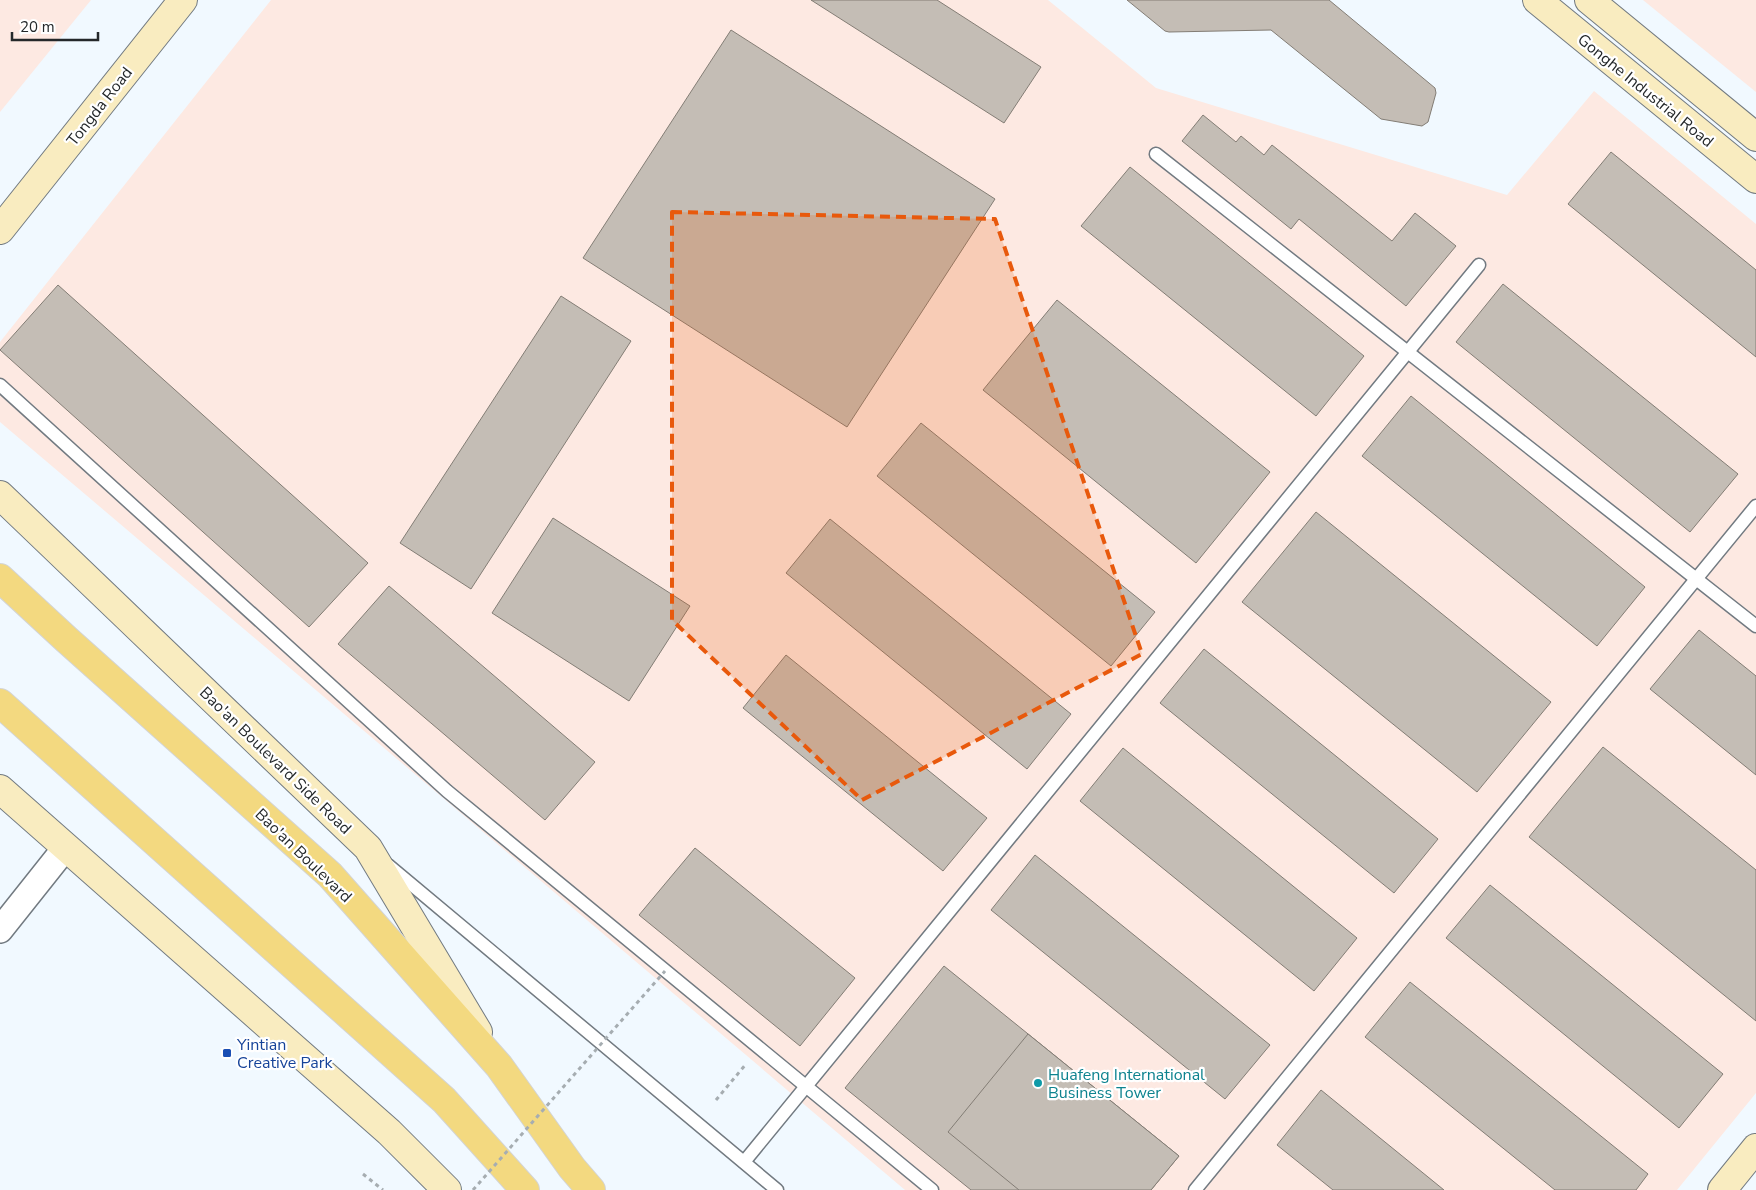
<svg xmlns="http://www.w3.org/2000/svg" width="1756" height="1190" font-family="'Nunito Sans',sans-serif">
<rect width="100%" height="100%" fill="#f1f9ff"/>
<g fill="#fde9e2">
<polygon points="0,0 91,0 0,112"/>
<polygon points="271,0 1048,0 1156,88 1507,195 1594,91 1756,224 1756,1093 1677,1190 905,1190 0,422 0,342"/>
<polygon points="1643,0 1756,0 1756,92"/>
</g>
<g fill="#c4bdb5" stroke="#837d75">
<polygon points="811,0 937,0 1041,67 1004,123"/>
<polygon points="1127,0 1329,0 1435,88 1436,93 1428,122 1422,126 1381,119 1271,30 1169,32 1165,31"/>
<polygon points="731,30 995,199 847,427 583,258"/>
<polygon points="1203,115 1236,142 1241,136 1264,155 1272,145 1392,241 1415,213 1456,246 1406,306 1299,219 1291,229 1182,141"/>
<polygon points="1611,152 1756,270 1756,357 1568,204"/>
<polygon points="1130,167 1364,356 1316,416 1081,226"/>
<polygon points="1503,284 1738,474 1690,532 1456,342"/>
<polygon points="58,285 368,563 309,627 0,350"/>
<polygon points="561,296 631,341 471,589 400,543"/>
<polygon points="1057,300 1270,472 1196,563 983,390"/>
<polygon points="1411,396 1645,587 1597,646 1362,456"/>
<polygon points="921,423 1155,612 1111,666 877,476"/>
<polygon points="1316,512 1551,702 1477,792 1242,602"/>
<polygon points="553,518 690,606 629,701 492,613"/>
<polygon points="830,519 1071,714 1027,769 786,573"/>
<polygon points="389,586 595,762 545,820 338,644"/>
<polygon points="1699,630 1756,676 1756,775 1650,689"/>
<polygon points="1204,649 1438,839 1394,893 1160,703"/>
<polygon points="786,655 987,818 943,871 743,708"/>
<polygon points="1603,747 1756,870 1756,1021 1529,837"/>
<polygon points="1123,748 1357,938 1314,991 1080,801"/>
<polygon points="695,848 855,978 800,1046 639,915"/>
<polygon points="1035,855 1270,1045 1225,1099 991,910"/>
<polygon points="1490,885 1723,1074 1679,1128 1446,938"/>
<polygon points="944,966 1179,1156 1151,1190 971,1190 845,1088"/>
<polygon points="1410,982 1648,1174 1636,1190 1555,1190 1365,1037"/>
<polygon points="1028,1034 1179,1156 1151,1190 1019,1190 948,1132"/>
<polygon points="1321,1090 1444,1190 1333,1190 1277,1145"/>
</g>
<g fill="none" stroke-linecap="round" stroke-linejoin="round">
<g stroke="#727a81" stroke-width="15">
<g id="lane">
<polyline points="1156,154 1756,626"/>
<polyline points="0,385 447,791 932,1190"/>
<polyline points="388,865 777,1190"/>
<polyline points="744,1162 1479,265"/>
<polyline points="1195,1190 1756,506"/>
</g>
</g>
<g stroke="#727a81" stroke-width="28">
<polyline id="street" points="0,930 66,847"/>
</g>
<g stroke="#727a81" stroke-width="30">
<g id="secondary">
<polyline points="1537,0 1756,179"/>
<polyline points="1589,0 1756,137"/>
<polyline points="0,230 183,0"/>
<polyline points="0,495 368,848 478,1032"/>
<polyline points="0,789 389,1132 447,1190"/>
<polyline points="1722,1190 1756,1148"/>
</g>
</g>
<g stroke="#d3d4d4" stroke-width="30">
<g id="primary">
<polyline points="0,578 66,639 330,875 499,1066 572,1168 591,1190"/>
<polyline points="0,703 444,1100 525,1190"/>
</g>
</g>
<g stroke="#a6adb1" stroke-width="3" stroke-dasharray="4 4" stroke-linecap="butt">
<polyline points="716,1100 746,1064"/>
<polyline points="363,1174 383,1190"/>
</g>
<use href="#lane" stroke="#fff" stroke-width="12"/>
<use href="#street" stroke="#fff" stroke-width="25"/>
<use href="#secondary" stroke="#f9ecc0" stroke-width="28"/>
<use href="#primary" stroke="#f3d980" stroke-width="28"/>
<polyline stroke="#a6adb1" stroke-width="3" stroke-dasharray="4 4" stroke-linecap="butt" points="473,1190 665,971"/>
</g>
<path fill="#e8590c" fill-opacity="0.2" stroke="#e8590c" stroke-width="4" stroke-dasharray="10 6" stroke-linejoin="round" d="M672,212L995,219L1142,654L862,800L672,620Z"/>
<rect fill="#1a4fb4" stroke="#fff" stroke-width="2" x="222" y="1048" width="10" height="10" rx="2.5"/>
<circle fill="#0f9aa8" stroke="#fff" stroke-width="2" cx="1038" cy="1083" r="5"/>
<g text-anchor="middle" stroke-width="4.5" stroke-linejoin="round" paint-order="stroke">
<g font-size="16" fill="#24282a" stroke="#fff">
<text transform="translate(1646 90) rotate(39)" y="6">Gonghe Industrial Road</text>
<text transform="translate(99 106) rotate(-52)" y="6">Tongda Road</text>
<text transform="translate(276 760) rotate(44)" y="6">Bao'an Boulevard Side Road</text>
<text transform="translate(304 855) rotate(44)" y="6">Bao'an Boulevard</text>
</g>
<g font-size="16" fill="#164399" stroke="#fff" text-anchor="start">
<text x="237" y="1050">Yintian<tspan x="237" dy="18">Creative Park</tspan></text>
</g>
<g font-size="16" fill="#0d838f" stroke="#fff" text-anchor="start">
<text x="1048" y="1080">Huafeng International<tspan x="1048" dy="18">Business Tower</tspan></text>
</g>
</g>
<path d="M12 32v8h86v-8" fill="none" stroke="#24282a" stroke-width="2.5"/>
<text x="20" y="32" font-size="15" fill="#24282a" stroke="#ffffff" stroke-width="4" paint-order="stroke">20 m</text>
</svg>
